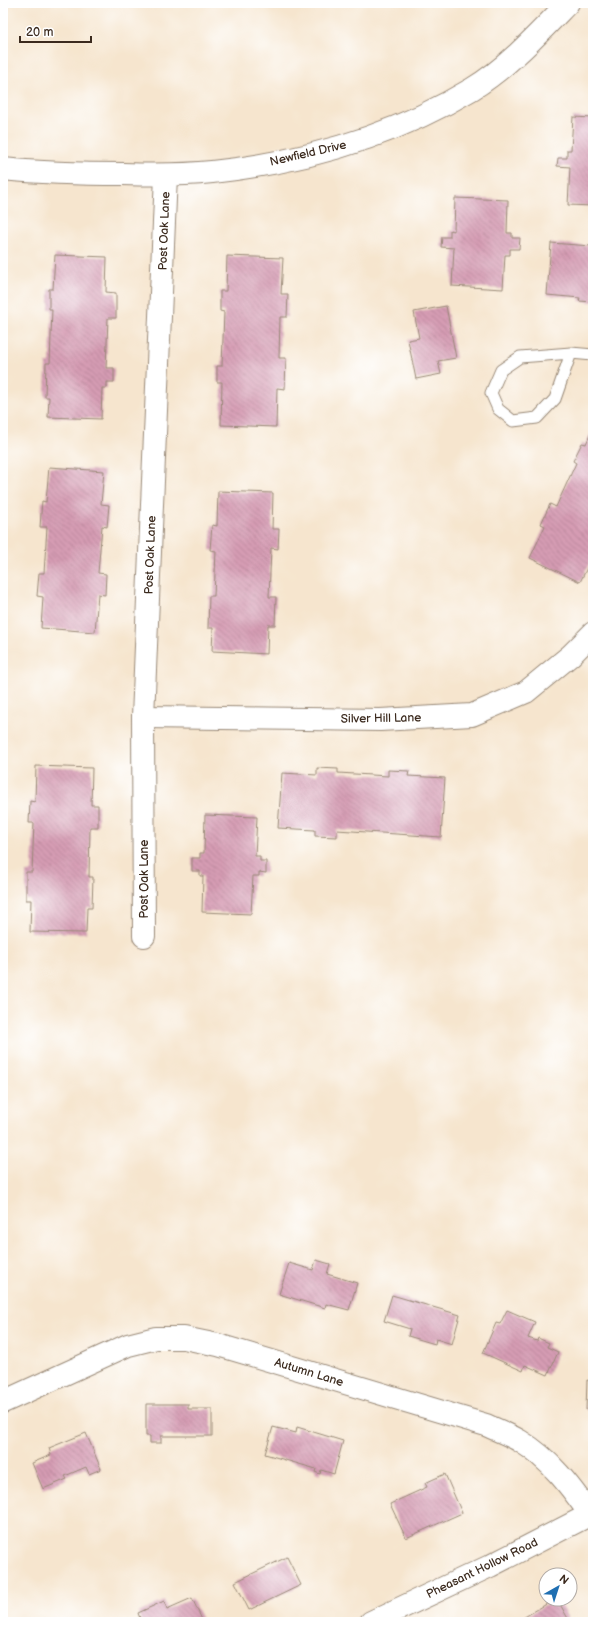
<svg xmlns="http://www.w3.org/2000/svg" width="596" height="1625" font-family="'Balsamiq Sans',sans-serif">
<defs>
<pattern id="building-back-hatch" width="6" height="6" patternUnits="userSpaceOnUse"><rect width="6" height="6" fill="#d69cb4"/><path d="M-1 5l2 2M0 0l6 6M5-1l2 2" fill="none" stroke="#af7f92"/></pattern>
</defs>
<rect width="100%" height="100%" fill="#fff"/>
<filter id="ink" filterUnits="userSpaceOnUse"><feTurbulence type="fractalNoise" baseFrequency=".025" numOctaves="2"/><feDisplacementMap in="SourceGraphic" scale="8" xChannelSelector="R" yChannelSelector="G"/><feConvolveMatrix kernelMatrix="1 2 1 2 8 2 1 2 1" color-interpolation-filters="sRGB"/></filter>
<filter id="wash" filterUnits="userSpaceOnUse"><feTurbulence type="fractalNoise" baseFrequency=".012" numOctaves="4" result="noise"/><feDisplacementMap in="SourceGraphic" scale="16" xChannelSelector="R" yChannelSelector="G"/><feGaussianBlur stdDeviation="0.9" result="paint"/><feColorMatrix in="noise" values="0 0 0 0 0 0 0 0 0 0 0 0 0 0 0 0 0 1.4 0 .05"/><feComposite in="paint" operator="in"/></filter>
<g filter="url(#wash)">
<rect width="100%" height="100%" fill="#f6e5ce"/>
<g id="blocks">
<g fill="url(#building-back-hatch)">
<polygon points="573,117 593,118 593,206 568,205 570,167 557,166 558,158 567,158 567,150 571,150"/>
<polygon points="455,198 508,200 507,233 512,233 512,238 520,238 519,249 510,249 510,255 505,255 503,289 452,286 454,248 441,247 442,237 450,237 450,230 454,231"/>
<polygon points="591,241 593,241 593,302 579,301 580,298 547,295 551,243 591,246"/>
<polygon points="55,255 107,257 106,292 116,293 116,318 108,318 106,368 114,368 114,382 107,382 107,388 102,388 101,419 48,417 49,397 45,397 46,363 50,363 52,309 49,309 49,289 53,289"/>
<polygon points="227,256 283,258 281,294 288,294 287,317 280,317 279,358 286,358 285,389 277,388 276,427 221,425 222,382 217,382 217,366 222,366 224,312 220,311 220,291 226,291"/>
<polygon points="446,306 456,358 438,361 441,374 416,379 408,340 419,338 414,312"/>
<polygon points="593,428 593,556 580,582 530,558 545,526 541,524 550,504 556,507 576,463 573,461 582,443 586,444"/>
<polygon points="49,467 104,471 101,504 109,505 107,527 102,526 98,573 106,574 105,595 98,594 95,632 41,628 43,597 37,596 39,573 44,573 47,527 40,527 42,501 46,502"/>
<polygon points="218,491 273,493 272,529 279,529 278,549 271,548 269,597 276,597 275,625 268,625 267,654 212,651 213,628 208,628 209,596 214,596 216,551 210,550 212,525 217,526"/>
<polygon points="36,766 92,768 91,805 98,805 98,827 90,827 89,877 93,877 92,908 87,908 86,933 30,932 31,900 26,900 26,872 32,872 34,823 29,823 30,801 35,802"/>
<polygon points="317,768 338,769 338,773 388,776 388,770 409,771 408,776 445,778 441,837 337,830 337,837 315,836 315,830 278,828 282,773 317,775"/>
<polygon points="205,815 257,817 255,856 260,856 260,861 266,861 266,873 259,872 259,876 253,876 251,914 202,912 203,876 200,876 200,871 192,871 192,858 200,858 200,853 204,853"/>
<polygon points="316,1260 330,1264 327,1274 357,1283 349,1310 326,1304 325,1308 279,1294 289,1263 313,1270"/>
<polygon points="392,1295 460,1315 452,1344 436,1339 435,1344 408,1336 410,1329 384,1321"/>
<polygon points="507,1310 535,1322 528,1338 537,1341 538,1338 549,1343 547,1347 558,1352 548,1375 525,1365 523,1371 483,1353 496,1323 500,1324"/>
<polygon points="591,1375 593,1375 593,1411 586,1410 587,1380 590,1381"/>
<polygon points="146,1404 188,1404 188,1409 212,1409 212,1436 161,1436 161,1443 150,1443 150,1436 146,1436"/>
<polygon points="273,1427 296,1433 297,1427 343,1441 334,1474 321,1470 320,1474 315,1472 316,1469 265,1454"/>
<polygon points="86,1433 101,1469 89,1474 86,1467 65,1476 67,1479 43,1489 32,1463 51,1455 49,1448"/>
<polygon points="445,1474 462,1513 406,1538 390,1504 427,1487 425,1483"/>
<polygon points="287,1557 301,1585 249,1610 235,1582"/>
<polygon points="192,1598 203,1622 138,1622 141,1621 138,1613 164,1601 167,1609"/>
<polygon points="555,1599 557,1599 570,1622 516,1622"/>
</g>
</g>
</g>
<g filter="url(#ink)">
<use href="#blocks" fill-opacity="0" stroke="#988876" stroke-width="1"/>
<g fill="none" stroke-linecap="round" stroke-linejoin="round">
<g stroke="#988876" stroke-width="13">
<polyline id="lane" points="571,353 555,399 537,418 513,421 498,409 491,393 501,370 520,357 571,353 593,355"/>
</g>
<g stroke="#988876" stroke-width="24">
<g id="street">
<path d="M3,169C43,173 83,174 123,174C153,175 183,175 212,172C303,162 394,136 472,89C508,67 539,33 568,3"/>
<polyline points="143,717 380,720 472,715 526,692 571,655 593,633"/>
<polyline points="144,936 143,717 166,175"/>
<path d="M3,1402L128,1345L156,1338H184L218,1345L486,1425C497,1430 510,1435 520,1441C550,1459 570,1486 590,1514"/>
<polyline points="371,1622 490,1566 593,1513"/>
</g>
</g>
<use href="#lane" stroke="#fff" stroke-width="11"/>
<use href="#street" stroke="#fff" stroke-width="22"/>
</g>
</g>
<g text-anchor="middle" stroke-width="3" stroke-linejoin="round" paint-order="stroke">
<g font-size="12" fill="#3b2a1e" stroke="#fff">
<text transform="translate(308 153) rotate(-13)" y="4">Newfield Drive</text>
<text transform="translate(164 231) rotate(-88)" y="4">Post Oak Lane</text>
<text transform="translate(150 555) rotate(-88)" y="4">Post Oak Lane</text>
<text transform="translate(381 718) rotate(-1)" y="4">Silver Hill Lane</text>
<text transform="translate(144 879) rotate(-90)" y="4">Post Oak Lane</text>
<text transform="translate(309 1372) rotate(17)" y="4">Autumn Lane</text>
<text transform="translate(482 1568) rotate(-26)" y="4">Pheasant Hollow Road</text>
</g>
</g>
<rect width="596" height="1625" fill="none" stroke="#fff" stroke-width="16"/>
<g transform="translate(558 1587) rotate(39)"><circle r="19" fill="#ffffff" stroke="#b1aaa5"/>
<path d="M0-3L7 15L0 10L-7 15Z" fill="#1f6fb2"/>
<text y="-6" font-size="11" font-weight="bold" text-anchor="middle" fill="#3b2a1e">N</text>
</g>
<path d="M20 36v6h71v-6" fill="none" stroke="#3b2a1e" stroke-width="2"/>
<text x="26" y="36" font-size="12" fill="#3b2a1e" stroke="#ffffff" stroke-width="3" paint-order="stroke">20 m</text>
</svg>
